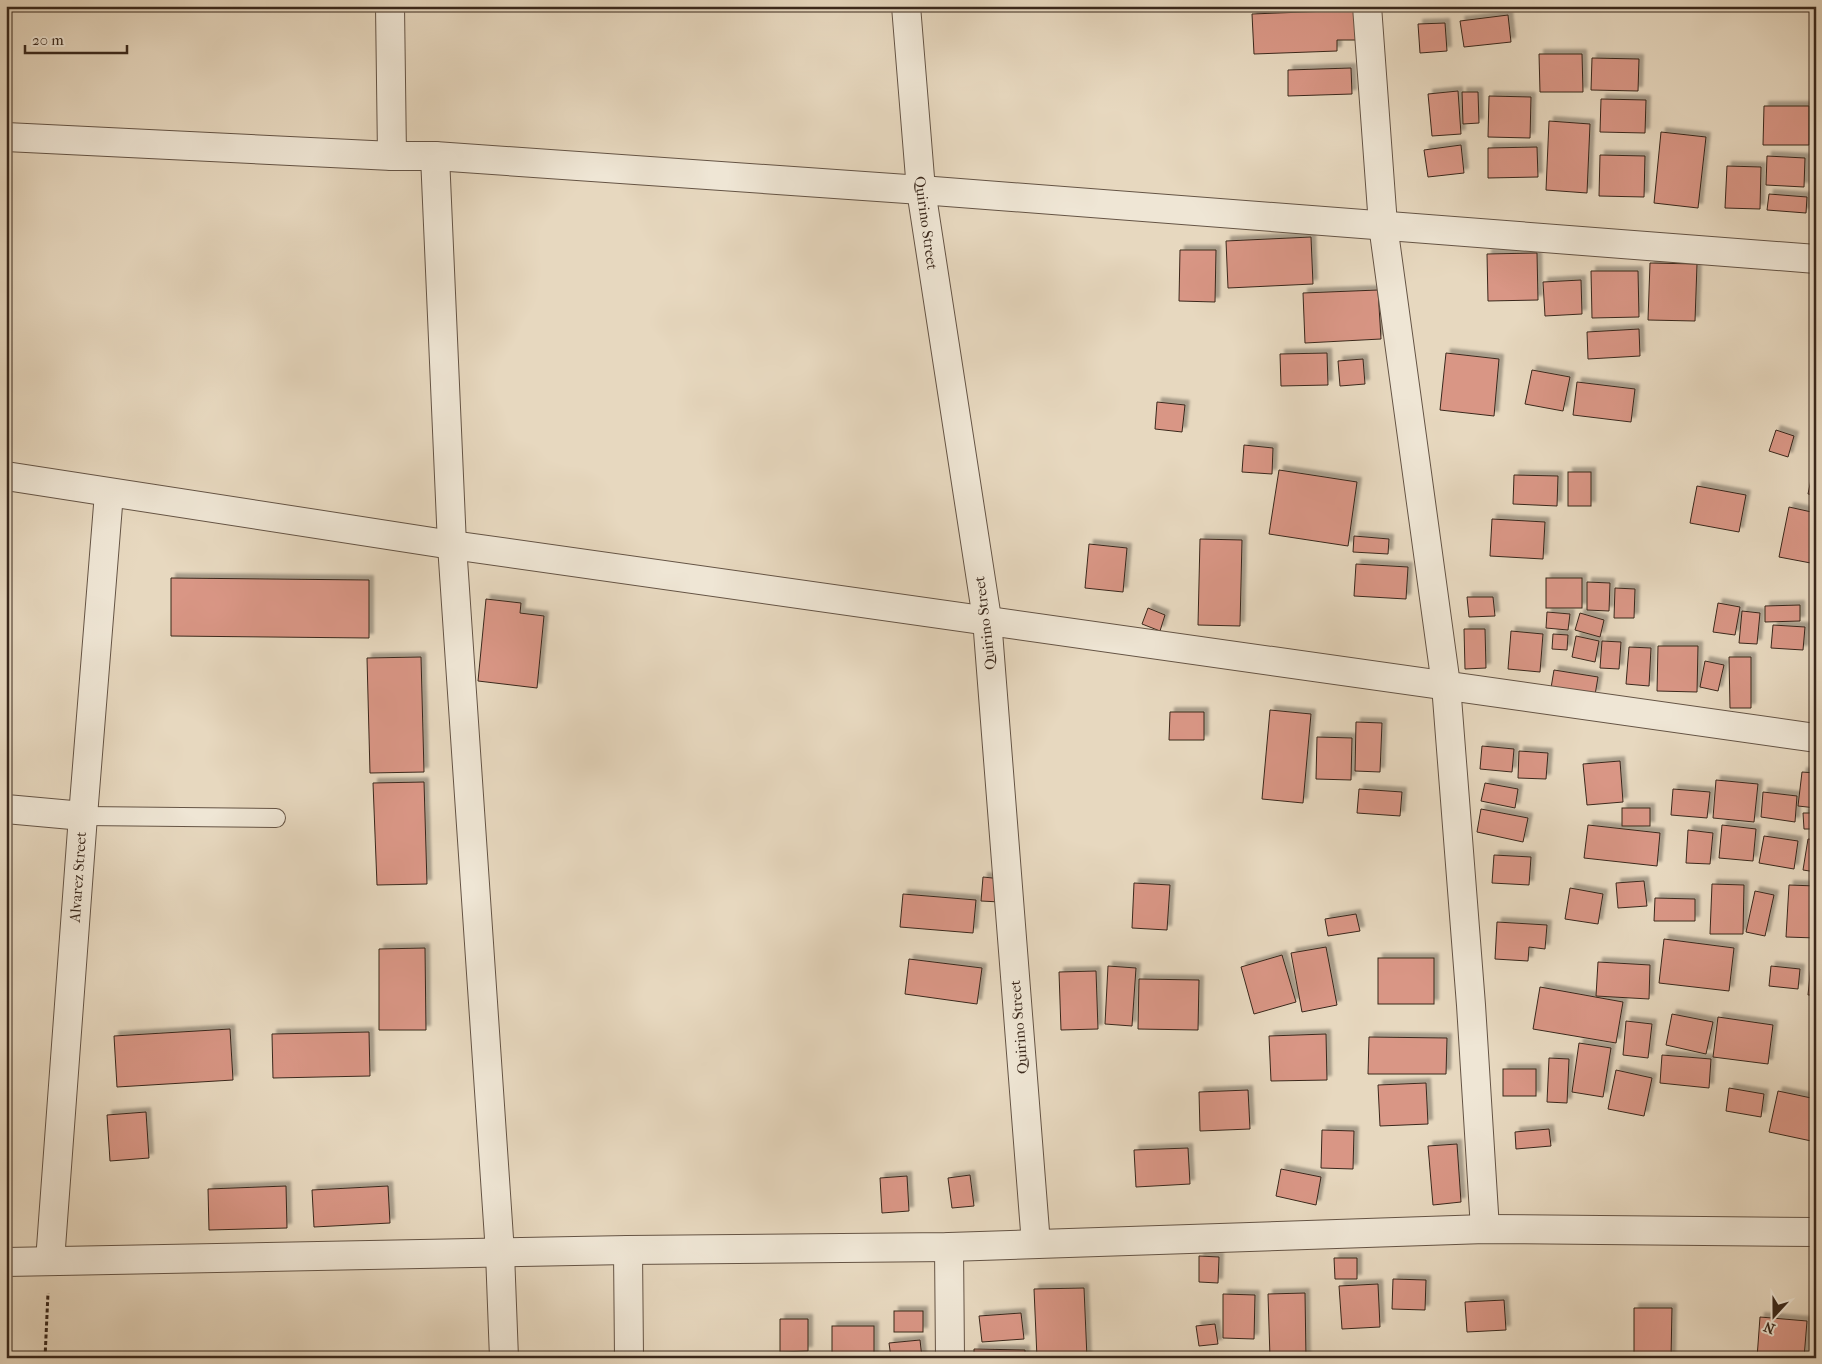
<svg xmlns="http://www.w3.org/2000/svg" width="1822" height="1364" font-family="'IM FELL French Canon',serif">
<defs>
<filter id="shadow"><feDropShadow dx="4.5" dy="-4.5" stdDeviation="1" flood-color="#0004"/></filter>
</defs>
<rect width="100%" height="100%" fill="#e7d8bf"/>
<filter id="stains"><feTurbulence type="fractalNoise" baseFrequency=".004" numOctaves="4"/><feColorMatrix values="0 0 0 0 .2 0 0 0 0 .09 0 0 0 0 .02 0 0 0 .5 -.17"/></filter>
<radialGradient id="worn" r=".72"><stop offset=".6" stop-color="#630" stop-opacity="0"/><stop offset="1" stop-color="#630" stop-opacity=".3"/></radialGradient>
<g fill="#d99685" stroke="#3a281c" filter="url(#shadow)">
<polygon points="1593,6 1627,6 1626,11 1592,8"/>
<polygon points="1355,10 1356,40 1337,40 1337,51 1254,54 1252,14"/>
<polygon points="1508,15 1511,42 1464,47 1460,21"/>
<polygon points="1445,23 1447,51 1420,53 1418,24"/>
<polygon points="1539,54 1582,54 1583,92 1540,92"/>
<polygon points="1592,58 1639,59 1638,91 1591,90"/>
<polygon points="1351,68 1352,94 1288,96 1288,70"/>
<polygon points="1458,91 1461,134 1432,136 1428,94"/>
<polygon points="1462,92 1478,92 1479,123 1463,124"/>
<polygon points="1489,96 1531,97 1530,138 1488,137"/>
<polygon points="1601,99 1646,100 1645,133 1600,132"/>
<polygon points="1764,106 1809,106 1809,145 1763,145"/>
<polygon points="1549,121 1590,124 1587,193 1546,190"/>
<polygon points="1661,132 1706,137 1698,208 1654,203"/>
<polygon points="1461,145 1464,173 1428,177 1424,150"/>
<polygon points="1537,147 1538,177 1488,178 1488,148"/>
<polygon points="1600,155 1645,156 1644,197 1599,196"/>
<polygon points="1767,156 1805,158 1804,187 1766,185"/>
<polygon points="1727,166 1761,167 1760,209 1725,208"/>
<polygon points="1769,194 1807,197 1806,213 1767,210"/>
<polygon points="1311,237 1313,284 1228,288 1226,241"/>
<polygon points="1180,250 1216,250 1215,302 1179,301"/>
<polygon points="1537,253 1538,300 1488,301 1487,254"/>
<polygon points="1650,263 1697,264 1695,321 1648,320"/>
<polygon points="1591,271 1638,271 1639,317 1592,318"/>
<polygon points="1581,280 1582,314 1545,316 1543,282"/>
<polygon points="1378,290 1381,339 1305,343 1303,293"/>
<polygon points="1639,329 1640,356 1588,359 1587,332"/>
<polygon points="1327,353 1328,385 1281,386 1280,354"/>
<polygon points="1446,353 1499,359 1494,416 1440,410"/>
<polygon points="1363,359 1365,384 1340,386 1338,361"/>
<polygon points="1532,370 1570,377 1563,411 1525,404"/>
<polygon points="1577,382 1635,389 1631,422 1573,415"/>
<polygon points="1157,402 1185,405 1182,432 1155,429"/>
<polygon points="1776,430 1794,436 1788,457 1769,451"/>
<polygon points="1244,445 1273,448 1272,474 1242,472"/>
<polygon points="1816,455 1816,495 1808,494"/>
<polygon points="1279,470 1357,482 1348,546 1269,534"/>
<rect x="1568" y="472" width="23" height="34"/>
<polygon points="1514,475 1558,476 1557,506 1513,504"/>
<polygon points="1697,486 1746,495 1739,532 1690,523"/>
<polygon points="1789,507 1816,513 1816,564 1779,557"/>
<polygon points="1492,519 1545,522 1543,559 1490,556"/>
<polygon points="1354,536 1389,539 1388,554 1353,552"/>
<polygon points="1200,539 1242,540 1240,626 1198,625"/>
<polygon points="1089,544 1127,548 1123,592 1085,588"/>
<polygon points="1356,564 1408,567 1406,599 1354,596"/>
<polygon points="171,578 369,580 369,638 171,636"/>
<rect x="1546" y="578" width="36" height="30"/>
<polygon points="1587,582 1610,583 1609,611 1587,610"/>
<polygon points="1615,588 1635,589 1634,618 1614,618"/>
<polygon points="1467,597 1493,597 1495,616 1469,617"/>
<polygon points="486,599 521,603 520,613 544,616 537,688 478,681"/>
<polygon points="1718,603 1740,607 1735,635 1713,632"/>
<polygon points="1800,605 1800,621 1765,622 1765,606"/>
<polygon points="1148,608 1165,615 1160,631 1142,624"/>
<polygon points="1742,611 1760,613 1757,644 1739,643"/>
<polygon points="1547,612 1570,614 1568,630 1546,628"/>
<polygon points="1580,613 1604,620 1600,637 1575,630"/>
<polygon points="1773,625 1805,627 1803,650 1771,648"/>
<polygon points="1464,629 1485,629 1486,668 1465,669"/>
<polygon points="1511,631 1543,634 1540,672 1508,669"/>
<polygon points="1553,634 1568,635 1567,650 1552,649"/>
<polygon points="1576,636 1599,641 1595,662 1572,657"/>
<rect x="1811" y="640" width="5" height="20"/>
<polygon points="1602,641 1621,642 1619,669 1600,668"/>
<polygon points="1658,646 1698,646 1697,692 1657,691"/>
<polygon points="1629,647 1651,648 1649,686 1626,684"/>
<polygon points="421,657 424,772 370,773 367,658"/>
<polygon points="1729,657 1751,657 1751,708 1730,708"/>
<polygon points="1705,661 1724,665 1718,691 1700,687"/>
<polygon points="1554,670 1598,677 1595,695 1551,688"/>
<polygon points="1270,710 1311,714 1303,803 1262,799"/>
<polygon points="1170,712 1204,712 1204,740 1169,740"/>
<polygon points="1356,722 1382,723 1380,772 1355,771"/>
<polygon points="1317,737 1352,738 1351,780 1316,779"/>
<polygon points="1482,746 1514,749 1512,772 1480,769"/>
<polygon points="1519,751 1548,753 1546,779 1518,778"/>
<polygon points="1620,761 1623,802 1587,805 1583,764"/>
<polygon points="1802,772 1816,773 1816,808 1798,806"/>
<polygon points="1716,780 1758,784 1754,822 1713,818"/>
<polygon points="424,782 427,884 377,885 373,783"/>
<polygon points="1485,783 1518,789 1515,808 1481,801"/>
<polygon points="1359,789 1402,792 1400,816 1357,813"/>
<polygon points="1673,789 1710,792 1707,818 1671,815"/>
<polygon points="1763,792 1797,796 1795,822 1761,817"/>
<rect x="1622" y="808" width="28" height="18"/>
<polygon points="1481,809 1528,818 1523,842 1477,832"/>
<polygon points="1803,813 1816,813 1816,829 1804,829"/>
<polygon points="1588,825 1660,833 1657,866 1584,858"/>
<polygon points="1722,825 1756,829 1753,861 1719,858"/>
<polygon points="1688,830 1713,833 1710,864 1686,863"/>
<polygon points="1764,836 1798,841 1794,869 1759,863"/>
<polygon points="1808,839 1816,840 1816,872 1803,870"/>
<polygon points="1494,855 1531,857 1529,885 1492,883"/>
<polygon points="983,877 1002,879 1000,902 981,901"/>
<polygon points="1644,881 1647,906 1618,908 1616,883"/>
<polygon points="1134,883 1170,885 1167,930 1132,928"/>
<polygon points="1712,884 1744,885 1743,934 1710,934"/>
<polygon points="1789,885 1816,886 1816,938 1786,937"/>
<polygon points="1570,888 1603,894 1598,924 1565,919"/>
<polygon points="1755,891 1774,895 1765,936 1746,932"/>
<polygon points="903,894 976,900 973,933 900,927"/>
<polygon points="1655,898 1695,899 1695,921 1654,921"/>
<polygon points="1356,914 1360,931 1328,936 1325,919"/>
<polygon points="1497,922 1547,925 1545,949 1529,947 1528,961 1495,959"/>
<polygon points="1664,939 1734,948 1729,991 1659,983"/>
<polygon points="1326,947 1337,1005 1302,1012 1291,953"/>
<polygon points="425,948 426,1030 379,1030 379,949"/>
<polygon points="1812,954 1816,955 1816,995 1808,995"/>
<polygon points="1282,955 1296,1002 1254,1014 1241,967"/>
<rect x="1378" y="958" width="56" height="46"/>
<polygon points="909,959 982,968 977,1004 905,994"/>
<polygon points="1598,962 1650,965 1649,999 1596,996"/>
<polygon points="1108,966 1136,968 1132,1026 1105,1024"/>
<polygon points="1771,966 1800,969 1798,989 1769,986"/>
<polygon points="1096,971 1098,1029 1061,1030 1059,972"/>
<polygon points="1139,979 1199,980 1198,1030 1138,1029"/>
<polygon points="1540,987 1623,1002 1616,1043 1533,1029"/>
<polygon points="1672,1014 1713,1022 1706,1054 1666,1045"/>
<polygon points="1718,1017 1773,1025 1768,1064 1713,1057"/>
<polygon points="1626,1021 1652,1024 1648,1058 1623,1055"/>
<polygon points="230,1029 233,1080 117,1087 114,1036"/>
<polygon points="369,1032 370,1076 273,1078 272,1034"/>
<polygon points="1326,1034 1327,1080 1271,1081 1269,1036"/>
<polygon points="1369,1037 1447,1038 1446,1074 1368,1074"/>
<polygon points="1579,1043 1611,1048 1603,1097 1572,1092"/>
<polygon points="1662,1055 1711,1059 1709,1088 1660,1083"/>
<polygon points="1549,1058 1569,1059 1567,1103 1547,1102"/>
<rect x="1503" y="1069" width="33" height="27"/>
<polygon points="1616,1070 1652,1078 1644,1116 1608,1109"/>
<polygon points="1426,1083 1428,1124 1380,1126 1378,1085"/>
<polygon points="1729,1088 1764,1094 1761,1117 1726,1111"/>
<polygon points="1248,1090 1250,1129 1200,1131 1199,1092"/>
<polygon points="1778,1091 1816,1099 1816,1142 1769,1132"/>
<polygon points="146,1112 149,1158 110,1161 107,1115"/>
<polygon points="1549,1129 1551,1146 1516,1149 1515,1132"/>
<polygon points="1322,1130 1354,1131 1353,1169 1321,1168"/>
<polygon points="1457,1144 1461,1202 1433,1205 1428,1146"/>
<polygon points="1188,1148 1190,1184 1136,1187 1134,1150"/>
<polygon points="1281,1169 1321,1177 1316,1205 1276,1196"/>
<polygon points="970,1175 974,1206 952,1208 948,1178"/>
<polygon points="907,1176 909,1211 882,1213 880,1178"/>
<polygon points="286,1186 287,1228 209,1230 208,1189"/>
<polygon points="388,1186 390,1223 314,1227 312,1190"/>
<polygon points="1199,1256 1219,1257 1218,1283 1199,1282"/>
<polygon points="1334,1258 1357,1258 1357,1279 1335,1279"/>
<polygon points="1393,1279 1426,1280 1425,1310 1392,1309"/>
<polygon points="1378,1284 1380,1327 1342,1329 1339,1286"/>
<polygon points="1084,1288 1087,1358 1037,1358 1034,1289"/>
<polygon points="1305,1293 1306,1358 1270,1358 1268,1294"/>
<polygon points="1223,1294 1255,1295 1254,1339 1223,1338"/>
<polygon points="1504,1300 1506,1330 1467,1332 1465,1302"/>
<polygon points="1634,1308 1672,1308 1671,1358 1634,1358"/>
<rect x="894" y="1311" width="29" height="21"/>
<polygon points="1021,1313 1024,1339 982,1342 979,1316"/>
<polygon points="1760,1317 1807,1321 1804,1358 1757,1358"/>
<polygon points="780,1319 808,1319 808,1351 780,1352"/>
<polygon points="1215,1324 1218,1344 1199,1346 1196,1326"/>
<rect x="832" y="1326" width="42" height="32"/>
<polygon points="920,1340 922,1358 891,1358 889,1343"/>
<polygon points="974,1349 1025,1350 1025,1358 974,1358"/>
</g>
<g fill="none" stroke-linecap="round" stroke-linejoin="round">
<g stroke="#655445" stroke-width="20">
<polyline id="service" points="83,816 276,818"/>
</g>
<g stroke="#655445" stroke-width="30">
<g id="minor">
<polyline points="390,6 392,156"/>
<polyline points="906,6 921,190 987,619 1036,1244"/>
<polyline points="1367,6 1383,225 1446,685 1471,1005 1485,1229"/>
<polyline points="6,137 392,156 435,156 921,190 1816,259"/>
<polyline points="435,156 452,545 500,1253 504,1358"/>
<polyline points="6,476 452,545 1816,738"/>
<polyline points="6,809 83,816"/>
<polyline points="949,1247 950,1358"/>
<polyline points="628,1250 629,1358"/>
<polyline points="50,1261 83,816 109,493"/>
<polyline points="6,1262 628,1250 949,1247 1485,1229 1816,1232"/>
</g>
</g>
<polyline stroke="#3a281c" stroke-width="3" stroke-dasharray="4 2.5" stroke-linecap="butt" points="45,1358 48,1293"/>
<use href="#service" stroke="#efe6d5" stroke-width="18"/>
<use href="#minor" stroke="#efe6d5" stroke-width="28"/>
</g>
<g text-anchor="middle" stroke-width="5" stroke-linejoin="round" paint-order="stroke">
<g font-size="15" fill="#3a281c" stroke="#efe6d5">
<text transform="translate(926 223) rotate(82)" y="5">Quirino Street</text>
<text transform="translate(985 623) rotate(-97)" y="5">Quirino Street</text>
<text transform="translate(78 877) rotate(-86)" y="5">Alvarez Street</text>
<text transform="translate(1019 1027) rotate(-95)" y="5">Quirino Street</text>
</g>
</g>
<rect width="1822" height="1364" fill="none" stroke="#e7d8bf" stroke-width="25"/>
<rect x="8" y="8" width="1807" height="1349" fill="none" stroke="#3a281c" stroke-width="2.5"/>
<rect x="12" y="12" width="1797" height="1339" fill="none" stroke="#3a281c"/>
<g transform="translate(1774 1316) rotate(201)" stroke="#efe6d5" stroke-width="4" paint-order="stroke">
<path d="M0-4L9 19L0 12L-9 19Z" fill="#3a281c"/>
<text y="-8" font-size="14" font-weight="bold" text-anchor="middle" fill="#3a281c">N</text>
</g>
<path d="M25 45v8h102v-8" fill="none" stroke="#3a281c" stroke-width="2.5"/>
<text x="32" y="45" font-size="15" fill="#3a281c" stroke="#efe6d5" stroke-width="4" paint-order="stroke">20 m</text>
<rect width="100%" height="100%" filter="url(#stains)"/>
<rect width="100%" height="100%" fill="url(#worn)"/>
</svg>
